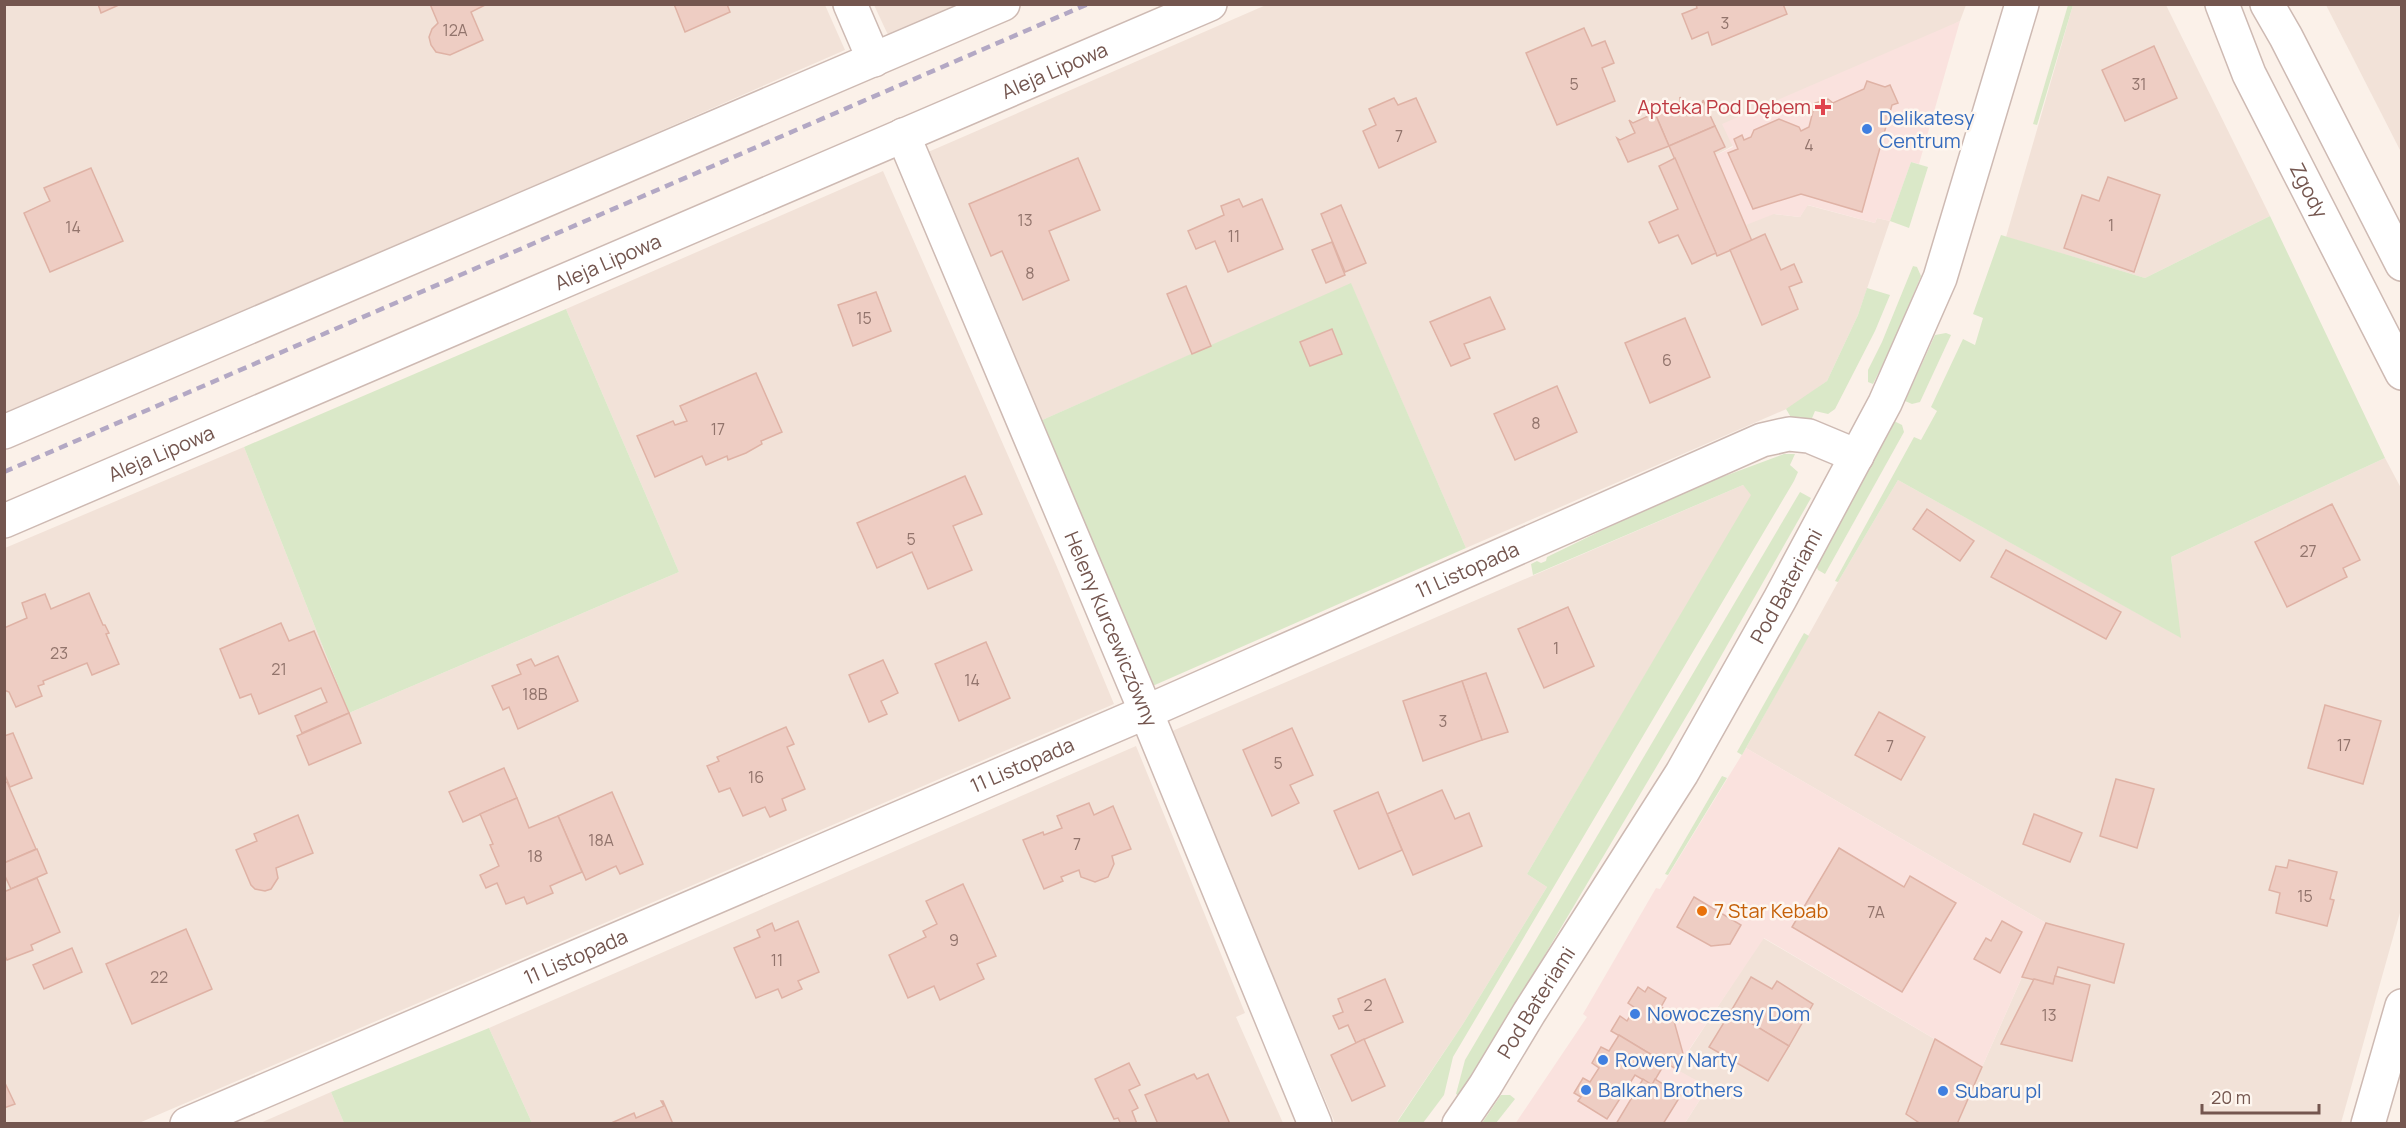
<svg xmlns="http://www.w3.org/2000/svg" width="2406" height="1128" font-family="Manrope,sans-serif">
<rect width="100%" height="100%" fill="#fbf1e9"/>
<g fill="#f2e2d8">
<polygon points="5,5 825,5 845,50 5,418"/>
<polygon points="874,5 962,5 889,37"/>
<polygon points="1266,5 1966,5 1960,21 1716,155 1774,214 1800,217 1807,205 1875,223 1877,218 1890,221 1858,315 1827,381 1791,407 1466,548 1351,284 1031,425 919,156"/>
<polygon points="2073,5 2166,5 2270,216 2145,278 2006,237"/>
<polygon points="2326,5 2401,5 2401,152"/>
<polygon points="883,171 1057,567 1114,704 139,1123 5,1124 5,548 244,447 349,713 679,572 566,309"/>
<polygon points="2385,458 2402,490 2401,909 2341,1123 1685,1123 1708,1087 1676,1070 1763,938 1982,1067 2046,923 1746,748 1838,582 1898,480 2180,637 2171,557"/>
<polygon points="1743,485 1752,495 1527,874 1547,887 1463,1024 1396,1123 1335,1123 1170,732"/>
<polygon points="1136,746 1245,1013 1236,1017 1283,1123 532,1123 489,1028"/>
<polygon points="331,1092 344,1123 258,1124"/>
</g>
<g fill="#fae2de">
<polygon points="1960,21 1919,164 1911,162 1890,221 1877,218 1875,223 1808,205 1800,217 1774,214 1746,225 1716,155 1733,147 1722,124"/>
<polygon points="1746,748 2046,923 1982,1067 1764,938 1676,1069 1708,1087 1685,1123 1515,1124 1587,1017 1583,1014 1656,888 1660,889"/>
</g>
<g fill="#dae8c8">
<polygon points="2068,5 2073,5 2037,125 2033,124"/>
<polygon points="1911,162 1928,167 1909,228 1890,221"/>
<polygon points="2270,216 2385,458 2171,557 2181,638 1898,480 1838,582 1835,581 1914,437 1921,440 1937,411 1931,407 1963,339 1975,345 1983,318 1973,314 2001,235 2145,278"/>
<polygon points="1913,266 1917,267 1921,276 1892,346 1873,384 1868,382 1868,370 1882,342"/>
<polygon points="1351,283 1466,548 1148,688 1031,425"/>
<polygon points="1867,288 1890,295 1875,331 1835,409 1828,414 1815,411 1810,423 1792,419 1786,409 1827,381 1858,315"/>
<polygon points="566,309 679,572 349,713 244,447"/>
<polygon points="1946,333 1951,335 1920,402 1912,404 1905,401 1935,335"/>
<polygon points="1894,421 1902,425 1904,432 1825,574 1818,570 1815,562"/>
<polygon points="1784,454 1795,454 1790,465 1798,472 1794,481 1453,1057 1444,1095 1423,1123 1396,1124 1463,1024 1547,887 1527,874 1751,495 1743,485 1533,575 1531,564 1537,561 1541,563 1546,561 1547,557 1679,493"/>
<polygon points="1800,492 1811,498 1696,700 1492,1044 1459,1096 1456,1094 1465,1060"/>
<polygon points="1804,633 1809,636 1742,755 1737,752"/>
<polygon points="1722,776 1727,778 1668,875 1665,874"/>
<polygon points="489,1028 532,1123 344,1123 331,1092"/>
<polygon points="1501,1095 1510,1095 1515,1099 1496,1123 1482,1123"/>
</g>
<g fill="#eecdc3" stroke="#dfb2a5" stroke-width="1.5">
<polygon points="98,4 121,4 101,13"/>
<polygon points="430,4 487,4 471,12 483,40 450,55 436,52 431,45 429,37 432,29 438,23"/>
<polygon points="674,4 727,4 730,12 685,32"/>
<polygon points="1696,4 1783,4 1787,14 1712,45 1708,32 1692,39 1682,14 1697,8"/>
<polygon points="1584,28 1592,46 1605,41 1614,63 1602,68 1615,101 1557,125 1526,53"/>
<polygon points="2154,46 2177,98 2125,121 2102,70"/>
<polygon points="1867,81 1885,87 1890,85 1898,103 1892,105 1862,212 1801,194 1753,209 1728,153 1738,149 1734,139 1742,135 1744,140 1751,137 1754,130 1779,119 1799,127 1801,131 1809,127 1815,103 1828,99 1833,103 1864,89"/>
<polygon points="1680,97 1686,110 1703,102 1703,100 1715,126 1669,146 1655,113 1680,102"/>
<polygon points="1394,98 1398,105 1416,98 1436,142 1379,168 1363,131 1376,125 1369,109"/>
<polygon points="1653,109 1669,146 1628,162 1617,138 1620,140 1635,133 1629,120 1633,123 1653,114 1651,110"/>
<polygon points="1715,126 1725,147 1714,152 1752,241 1717,256 1669,146"/>
<polygon points="1078,158 1100,210 1049,231 1069,280 1023,300 1002,251 991,256 969,204"/>
<polygon points="1675,158 1716,253 1692,264 1678,235 1659,243 1649,222 1678,209 1659,166"/>
<polygon points="91,168 123,241 50,272 24,213 50,201 44,188"/>
<polygon points="2108,177 2160,195 2134,272 2064,248 2082,195 2099,201"/>
<polygon points="1239,199 1243,207 1262,199 1283,249 1228,272 1215,241 1196,249 1188,231 1224,215 1221,206"/>
<polygon points="1341,205 1366,263 1345,272 1321,214"/>
<polygon points="1765,234 1781,270 1794,264 1802,282 1789,287 1798,309 1762,325 1730,250"/>
<polygon points="1332,242 1345,275 1326,283 1312,250"/>
<polygon points="1186,286 1211,346 1192,354 1167,294"/>
<polygon points="876,292 891,331 853,346 838,305"/>
<polygon points="1490,297 1505,329 1464,344 1470,358 1451,366 1430,322"/>
<polygon points="1685,318 1710,377 1650,403 1625,343"/>
<polygon points="1332,329 1342,354 1310,366 1300,342"/>
<polygon points="756,373 782,432 761,441 762,444 746,453 728,460 727,456 706,465 702,456 655,477 637,436 673,421 675,425 687,421 680,406"/>
<polygon points="1557,386 1577,432 1515,460 1494,414"/>
<polygon points="965,476 982,514 953,526 972,570 928,589 912,552 877,568 857,523"/>
<polygon points="2332,504 2360,560 2343,568 2347,577 2287,607 2255,542"/>
<polygon points="1927,509 1974,541 1960,561 1913,529"/>
<polygon points="2006,550 2121,612 2106,639 1991,577"/>
<polygon points="89,593 103,625 105,625 109,633 106,634 119,664 92,675 87,663 43,681 44,684 38,686 42,696 16,707 9,692 4,690 4,628 27,618 22,603 45,594 51,609"/>
<polygon points="1568,607 1594,666 1544,688 1518,629"/>
<polygon points="281,623 289,641 314,631 349,713 302,733 295,716 327,702 321,688 259,714 251,694 240,698 220,649"/>
<polygon points="986,642 1010,698 959,721 935,664"/>
<polygon points="558,656 578,701 518,729 509,707 503,710 492,686 521,674 517,665 531,659 535,666"/>
<polygon points="883,660 898,693 881,701 887,714 869,722 849,675"/>
<polygon points="1486,673 1508,732 1482,740 1462,681"/>
<polygon points="1462,681 1482,740 1423,761 1403,701"/>
<polygon points="2325,705 2381,721 2363,784 2308,768"/>
<polygon points="1879,712 1925,737 1901,780 1855,755"/>
<polygon points="349,713 361,743 309,765 297,736"/>
<polygon points="786,727 794,744 787,747 805,789 782,799 786,810 770,817 765,807 743,816 730,788 719,792 707,766 719,761 717,757"/>
<polygon points="1292,728 1313,775 1290,785 1299,803 1272,816 1243,750"/>
<polygon points="13,733 32,778 10,787 4,773 4,736"/>
<polygon points="504,768 517,798 463,822 449,792"/>
<polygon points="2116,779 2154,789 2137,848 2100,836"/>
<polygon points="7,782 36,849 4,863 4,783"/>
<polygon points="1442,790 1455,819 1469,813 1482,846 1413,875 1387,814"/>
<polygon points="612,792 643,864 620,874 616,866 586,880 558,816"/>
<polygon points="1378,792 1402,850 1359,869 1334,811"/>
<polygon points="517,798 529,828 558,816 582,872 550,886 553,893 527,904 524,897 506,904 497,883 486,888 480,875 499,866 490,845 493,844 480,814"/>
<polygon points="1089,803 1094,815 1113,806 1131,849 1112,856 1114,864 1108,877 1095,882 1081,877 1079,870 1061,877 1063,881 1044,889 1023,840 1043,832 1044,835 1062,828 1057,816"/>
<polygon points="2034,814 2082,833 2070,862 2023,844"/>
<polygon points="298,815 313,853 276,868 278,878 271,889 265,891 255,889 251,885 236,850 257,841 254,834"/>
<polygon points="1839,848 1904,887 1910,876 1956,903 1902,992 1792,927"/>
<polygon points="37,849 47,873 11,889 4,874 4,863"/>
<polygon points="2289,860 2337,872 2330,899 2334,900 2327,926 2276,913 2280,893 2269,890 2276,866 2287,868"/>
<polygon points="37,878 60,932 31,945 33,950 7,960 4,954 4,888 6,891"/>
<polygon points="963,884 996,956 977,964 984,979 940,1000 934,986 908,998 889,955 926,937 923,931 937,924 926,901"/>
<polygon points="1694,897 1741,925 1730,944 1711,946 1677,927"/>
<polygon points="798,921 819,972 798,981 802,989 782,998 778,989 756,998 734,948 760,937 757,930 772,923 775,931"/>
<polygon points="2002,921 2022,932 2000,973 1974,959 1986,938 1991,941"/>
<polygon points="2046,923 2124,944 2114,983 2058,967 2053,984 2022,977"/>
<polygon points="186,929 212,989 132,1024 106,964"/>
<polygon points="72,948 82,972 44,989 33,965"/>
<polygon points="2055,976 2090,985 2072,1061 2001,1044 2034,979 2053,984"/>
<polygon points="1751,977 1772,989 1777,981 1813,1004 1789,1046 1731,1011"/>
<polygon points="1385,979 1403,1022 1356,1043 1348,1025 1339,1029 1333,1016 1343,1012 1338,999"/>
<polygon points="1638,987 1645,992 1648,987 1666,998 1661,1007 1672,1014 1684,1057 1676,1069 1611,1031 1620,1016 1627,1021 1635,1008 1628,1003"/>
<polygon points="1731,1011 1789,1046 1768,1081 1709,1047"/>
<polygon points="1619,1035 1665,1063 1652,1085 1635,1075 1607,1119 1578,1101 1581,1097 1574,1093 1583,1078 1590,1082 1599,1068 1592,1063 1601,1047 1609,1051"/>
<polygon points="1364,1039 1385,1086 1352,1101 1331,1055"/>
<polygon points="1935,1039 1982,1067 1957,1124 1921,1124 1906,1114"/>
<polygon points="1129,1063 1140,1085 1129,1090 1138,1108 1132,1111 1137,1124 1121,1124 1118,1118 1114,1119 1095,1079"/>
<polygon points="1194,1074 1197,1079 1208,1074 1230,1124 1158,1124 1145,1095"/>
<polygon points="1643,1079 1652,1085 1655,1079 1681,1095 1663,1124 1616,1124"/>
<polygon points="4,1081 15,1104 4,1108"/>
<polygon points="661,1101 663,1101 673,1124 609,1124 634,1113 636,1118 664,1106"/>
</g>
<g fill="none" stroke-linecap="round" stroke-linejoin="round">
<g stroke="#cebab3" stroke-width="36">
<g id="minor">
<polyline points="850,4 874,60"/>
<path id="s1" d="M2222,4L2249,74L2402,373"/>
<polyline points="2267,4 2286,37 2402,264"/>
<path id="s2" d="M903,135L1146,712L1315,1124"/>
<polyline points="4,432 1003,4"/>
<path id="s3" d="M4,521L1210,4"/>
<path id="s4" d="M187,1124L1146,712L1762,440L1789,434L1809,436L1857,456"/>
<path id="s5" d="M1459,1124L1485,1086L1529,1013L1682,773L1780,599L1885,403L1940,278L2022,4"/>
<polyline points="2368,1124 2402,1006"/>
</g>
</g>
<use href="#minor" stroke="#fff" stroke-width="33"/>
<polyline stroke="#b3a8c4" stroke-width="4.5" stroke-dasharray="9 6" stroke-linecap="butt" points="4,472 1088,4"/>
</g>
<path fill="#e0444e" stroke="#fef6ef" stroke-width="2" d="M1820 98h6v6h6v6h-6v6h-6v-6h-6v-6h6z"/>
<g fill="#3f7fe0" stroke="#fef6ef" stroke-width="2">
<circle cx="1867" cy="129" r="6"/>
<circle cx="1635" cy="1014" r="6"/>
<circle cx="1603" cy="1060" r="6"/>
<circle cx="1586" cy="1090" r="6"/>
<circle cx="1943" cy="1091" r="6"/>
</g>
<circle fill="#e8710a" stroke="#fef6ef" stroke-width="2" cx="1702" cy="911" r="6"/>
<g text-anchor="middle" stroke-width="5" stroke-linejoin="round" paint-order="stroke">
<g font-size="16" fill="#92746c">
<text x="1725" y="29">3</text>
<text x="455" y="36">12A</text>
<text x="1574" y="90">5</text>
<text x="2139" y="90">31</text>
<text x="1399" y="142">7</text>
<text x="1809" y="151">4</text>
<text x="1025" y="226">13</text>
<text x="2111" y="231">1</text>
<text x="73" y="233">14</text>
<text x="1234" y="242">11</text>
<text x="1030" y="279">8</text>
<text x="864" y="324">15</text>
<text x="1667" y="366">6</text>
<text x="1536" y="429">8</text>
<text x="718" y="435">17</text>
<text x="911" y="545">5</text>
<text x="2308" y="557">27</text>
<text x="1556" y="654">1</text>
<text x="59" y="659">23</text>
<text x="279" y="675">21</text>
<text x="972" y="686">14</text>
<text x="535" y="700">18B</text>
<text x="1443" y="727">3</text>
<text x="2344" y="751">17</text>
<text x="1890" y="752">7</text>
<text x="1278" y="769">5</text>
<text x="756" y="783">16</text>
<text x="601" y="846">18A</text>
<text x="1077" y="850">7</text>
<text x="535" y="862">18</text>
<text x="2305" y="902">15</text>
<text x="1876" y="918">7A</text>
<text x="954" y="946">9</text>
<text x="777" y="966">11</text>
<text x="159" y="983">22</text>
<text x="1368" y="1011">2</text>
<text x="2049" y="1021">13</text>
</g>
<g font-size="20" fill="#74564f" stroke="#fef6ef">
<text dy="7" stroke="none"><textPath href="#s3" startOffset="1143">Aleja Lipowa</textPath></text>
<text dy="7" stroke="none"><textPath href="#s1" startOffset="206">Zgody</textPath></text>
<text dy="7" stroke="none"><textPath href="#s3" startOffset="657">Aleja Lipowa</textPath></text>
<text dy="7" stroke="none"><textPath href="#s3" startOffset="171">Aleja Lipowa</textPath></text>
<text dy="7" stroke="none"><textPath href="#s4" startOffset="1395">11 Listopada</textPath></text>
<text dy="7" stroke="none"><textPath href="#s5" startOffset="630">Pod Bateriami</textPath></text>
<text dy="7" stroke="none"><textPath href="#s2" startOffset="536">Heleny Kurcewiczówny</textPath></text>
<text dy="7" stroke="none"><textPath href="#s4" startOffset="909">11 Listopada</textPath></text>
<text dy="7" stroke="none"><textPath href="#s4" startOffset="423">11 Listopada</textPath></text>
<text dy="7" stroke="none"><textPath href="#s5" startOffset="144">Pod Bateriami</textPath></text>
</g>
<g font-size="20" fill="#be3a42" stroke="#fef6ef" text-anchor="end">
<text x="1811" y="114">Apteka Pod Dębem</text>
</g>
<g font-size="20" fill="#366cbe" stroke="#fef6ef" text-anchor="start">
<text x="1879" y="125">Delikatesy<tspan x="1879" dy="23">Centrum</tspan></text>
<text x="1647" y="1021">Nowoczesny Dom</text>
<text x="1615" y="1067">Rowery Narty</text>
<text x="1598" y="1097">Balkan Brothers</text>
<text x="1955" y="1098">Subaru pl</text>
</g>
<g font-size="20" fill="#c56008" stroke="#fef6ef" text-anchor="start">
<text x="1714" y="918">7 Star Kebab</text>
</g>
</g>
<rect width="2406" height="1128" fill="none" stroke="#74564f" stroke-width="12"/>
<path d="M2202 1104v9h117v-9" fill="none" stroke="#74564f" stroke-width="3"/>
<text x="2211" y="1104" font-size="18" fill="#74564f" stroke="#fef6ef" stroke-width="4.5" paint-order="stroke">20 m</text>
</svg>
